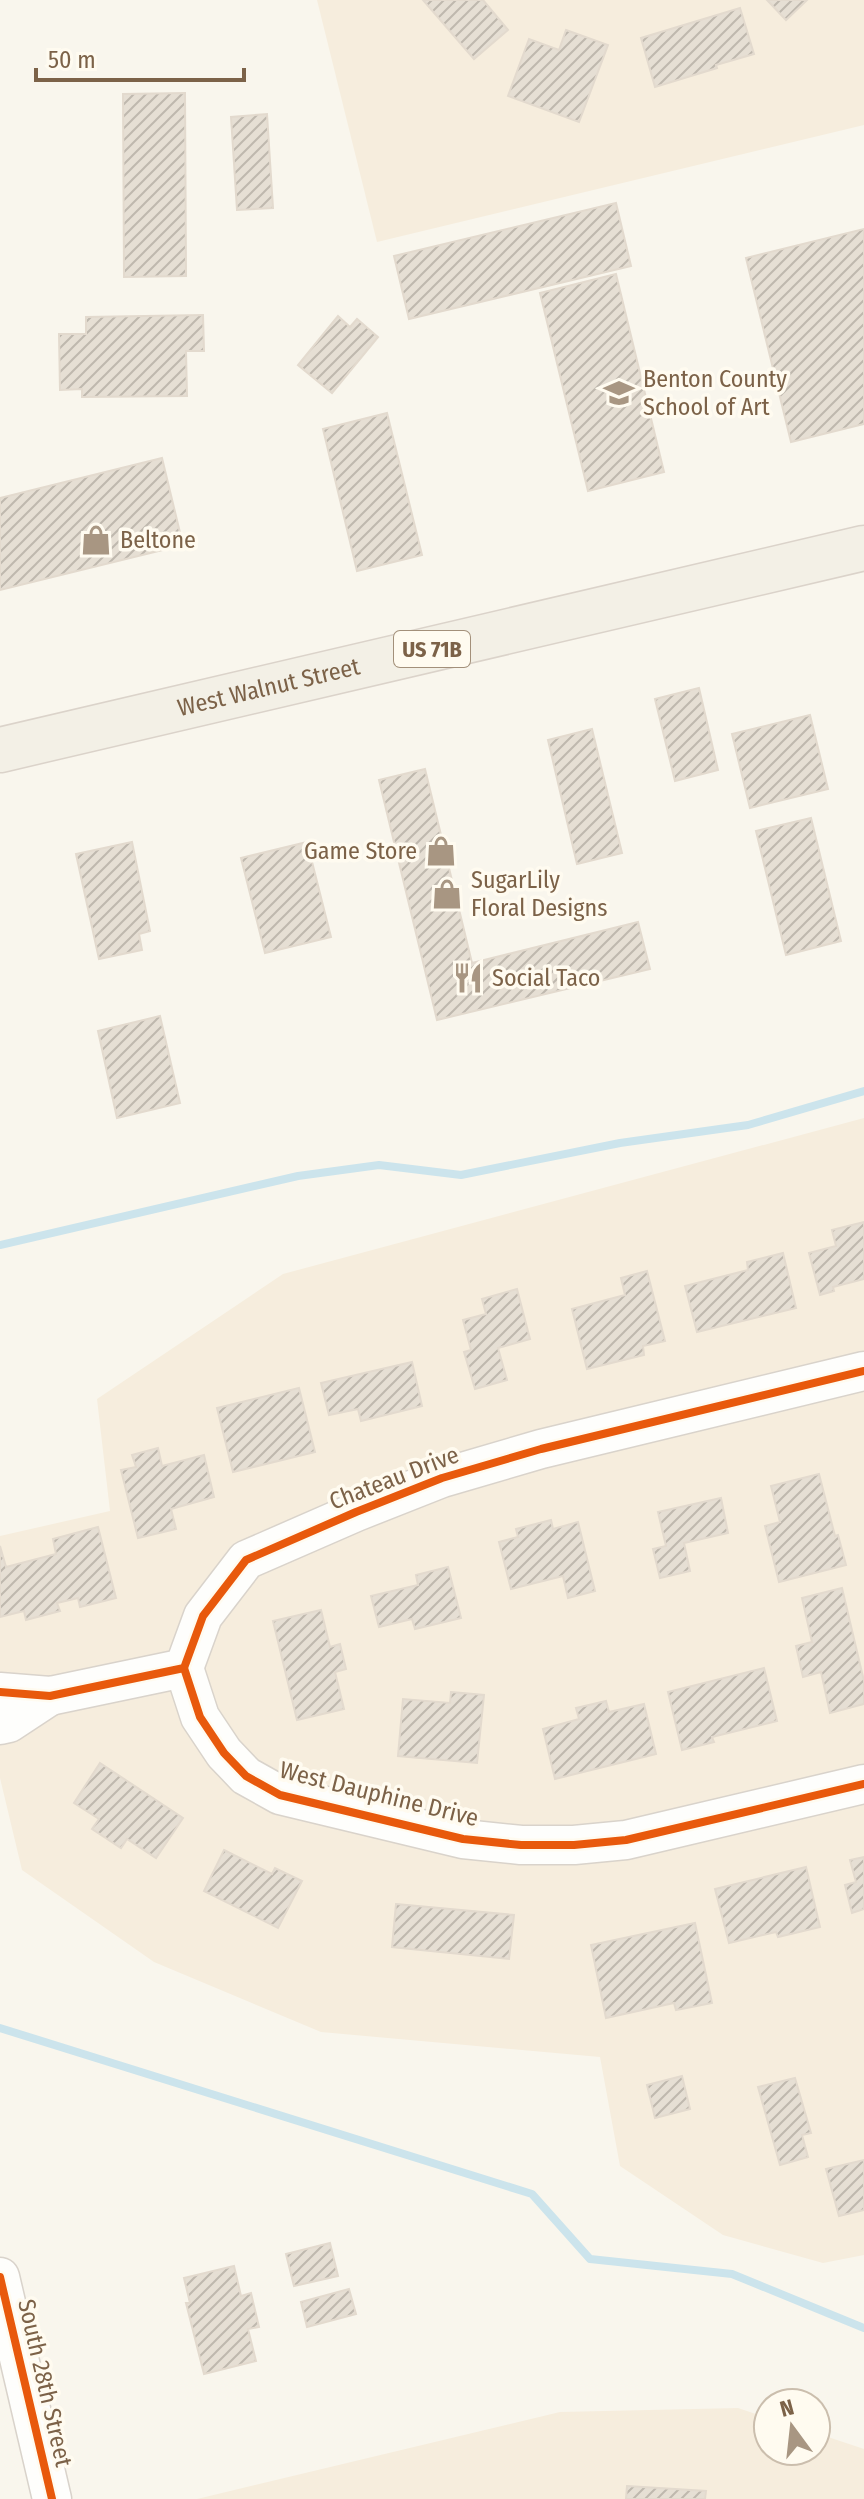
<svg xmlns="http://www.w3.org/2000/svg" width="864" height="2499" font-family="'Fira Sans Condensed',sans-serif">
<defs>
<pattern id="building-hatch" width="6" height="6" patternUnits="userSpaceOnUse" patternTransform="scale(2)"><rect width="6" height="6" fill="#e6dfd4"/><path d="M-1 1l2-2M0 6l6-6M5 7l2-2" fill="none" stroke="#bfb8ae"/></pattern>
</defs>
<rect width="100%" height="100%" fill="#f9f6ed"/>
<g fill="#f6eddd">
<polygon points="317,0 864,0 864,125 377,242"/>
<polygon points="864,1118 864,2255 823,2263 723,2235 620,2166 600,2057 321,2032 154,1962 22,1870 0,1778 0,1536 110,1511 97,1399 283,1274"/>
<polygon points="738,2408 768,2418 768,2451 816,2451 816,2433 864,2449 864,2499 197,2499 560,2412"/>
</g>
<g fill="none" stroke-linecap="round" stroke-linejoin="round">
<g stroke="#cce4ec" stroke-width="8">
<polyline points="0,1245 298,1176 379,1165 461,1175 620,1143 748,1125 864,1091"/>
<polyline points="0,2028 532,2194 590,2259 732,2274 864,2328"/>
</g>
</g>
<g fill="url(#building-hatch)" stroke="#e3dace" stroke-width="2">
<polygon points="423,0 483,0 508,30 474,59"/>
<polygon points="767,0 807,0 786,20"/>
<polygon points="740,8 754,54 716,65 717,68 655,87 641,38"/>
<polygon points="566,30 608,45 579,122 508,96 529,39 559,50"/>
<polygon points="185,93 186,276 124,277 123,94"/>
<polygon points="267,114 273,208 237,210 231,117"/>
<polygon points="616,203 631,266 409,319 394,256"/>
<polygon points="864,229 864,424 791,442 746,258"/>
<polygon points="616,274 664,472 588,491 540,293"/>
<polygon points="203,315 204,351 186,351 187,396 82,397 82,389 60,390 59,334 86,334 86,317"/>
<polygon points="338,316 350,327 357,319 378,337 332,393 298,365"/>
<polygon points="387,413 422,555 357,571 323,429"/>
<polygon points="162,458 183,545 0,590 0,498"/>
<polygon points="699,688 718,770 675,781 655,699"/>
<polygon points="810,715 828,789 750,808 732,734"/>
<polygon points="592,729 622,853 577,864 548,740"/>
<polygon points="425,769 472,963 638,922 650,969 437,1020 379,780"/>
<polygon points="811,818 841,941 786,955 756,831"/>
<polygon points="132,842 150,931 139,934 142,950 99,959 76,854"/>
<polygon points="307,842 331,937 265,953 241,858"/>
<polygon points="160,1016 180,1103 117,1118 98,1031"/>
<polygon points="864,1222 864,1279 833,1287 834,1291 820,1295 809,1253 836,1246 832,1230"/>
<polygon points="783,1253 796,1308 697,1332 685,1286 748,1270 747,1262"/>
<polygon points="647,1271 665,1341 643,1346 644,1355 587,1369 572,1309 625,1295 621,1278"/>
<polygon points="517,1289 530,1339 498,1348 507,1380 475,1389 464,1352 471,1350 463,1320 486,1314 482,1299"/>
<polygon points="412,1362 422,1406 361,1421 358,1409 329,1415 321,1383"/>
<polygon points="299,1388 315,1452 233,1472 217,1408"/>
<polygon points="158,1448 162,1466 204,1455 214,1497 171,1509 176,1529 138,1538 121,1470 136,1467 132,1455"/>
<polygon points="819,1474 835,1536 838,1535 846,1565 779,1582 765,1526 780,1522 771,1486"/>
<polygon points="721,1498 728,1533 684,1543 690,1571 660,1578 653,1549 666,1546 658,1512"/>
<polygon points="551,1520 553,1529 578,1522 595,1591 568,1598 563,1576 511,1589 499,1542 518,1537 516,1529"/>
<polygon points="98,1527 116,1598 80,1607 78,1598 57,1603 60,1611 26,1620 24,1611 0,1617 0,1546 6,1567 56,1554 53,1539"/>
<polygon points="448,1567 461,1618 415,1629 412,1619 379,1627 371,1596 418,1585 416,1575"/>
<polygon points="842,1588 864,1681 864,1704 830,1713 821,1672 803,1677 796,1646 812,1642 802,1598"/>
<polygon points="321,1610 330,1647 340,1644 346,1669 335,1672 344,1709 297,1720 273,1621"/>
<polygon points="764,1668 777,1721 712,1737 714,1742 682,1750 668,1692"/>
<polygon points="451,1692 484,1695 477,1763 398,1756 403,1699 450,1703"/>
<polygon points="606,1701 609,1712 644,1704 656,1754 555,1779 543,1729 579,1719 576,1708"/>
<polygon points="100,1763 183,1818 156,1858 127,1839 121,1848 92,1829 99,1819 74,1803"/>
<polygon points="224,1850 272,1874 275,1868 302,1881 278,1928 204,1891"/>
<polygon points="864,1857 864,1909 852,1913 845,1885 856,1882 850,1860"/>
<polygon points="806,1867 820,1927 778,1937 776,1932 729,1943 715,1889"/>
<polygon points="396,1904 514,1915 509,1959 392,1947"/>
<polygon points="695,1923 712,2003 676,2010 674,2003 606,2018 591,1945"/>
<polygon points="682,2076 690,2109 655,2118 647,2085"/>
<polygon points="795,2078 811,2133 802,2135 808,2157 780,2165 758,2087"/>
<polygon points="864,2160 864,2210 839,2216 826,2169"/>
<polygon points="330,2243 338,2276 294,2286 286,2254"/>
<polygon points="234,2266 241,2296 251,2293 259,2327 248,2329 256,2361 204,2374 186,2303 190,2303 184,2278"/>
<polygon points="349,2289 356,2314 307,2327 301,2302"/>
<polygon points="627,2486 706,2491 705,2499 626,2499"/>
</g>
<g fill="none" stroke-linecap="round" stroke-linejoin="round">
<g stroke="#d9d3cb" stroke-width="41">
<g id="minor">
<polyline points="184,1668 200,1717 224,1753 246,1776 280,1795 463,1839 521,1845 574,1845 626,1840 864,1784"/>
<polyline points="0,1692 50,1696 184,1668 203,1616 246,1560 356,1512 442,1478 541,1449 864,1371"/>
<polyline points="0,1725 9,1723 50,1696"/>
<polyline points="0,2277 52,2499"/>
</g>
</g>
<g stroke="#dbd3ca" stroke-width="47">
<g id="major">
<path id="s1" d="M0,750L864,548"/>
</g>
</g>
<use href="#minor" stroke="#fefefc" stroke-width="38"/>
<use href="#major" stroke="#f3f0e6" stroke-width="44"/>
<g stroke="#fffbf0" stroke-width="13">
<g id="cycleway">
<polyline points="184,1668 200,1717 224,1753 246,1776 280,1795 463,1839 521,1845 574,1845 626,1840 864,1784"/>
<polyline points="0,1692 50,1696 184,1668 203,1616 246,1560 356,1512 442,1478 541,1449 864,1371"/>
<polyline points="0,2277 52,2499"/>
</g>
</g>
<use href="#cycleway" stroke="#e8590c" stroke-width="8"/>
</g>
<defs>
<g id="school-bare" transform="scale(2.4)"><path d="M0-5L7-2L0 1L-7-2ZM-4 1L0 2.5L4 1V4Q0 6-4 4Z" fill="#a89682" stroke="#fffbf0" stroke-width="2.5" paint-order="stroke"/></g>
<g id="shop-bare" transform="scale(2.4)"><path d="M-5-2.5h2.3a2.7 3.5 0 0 1 5.4 0H5L5.5 6h-11ZM-1.5-2.5h3a1.5 2.3 0 0 0-3 0Z" fill="#a89682" stroke="#fffbf0" stroke-width="2.5" paint-order="stroke"/></g>
<g id="restaurant-bare" transform="scale(2.4)"><path d="M-5-6h1v4h1v-4h1v4h1v-4h1v5L-1.5 .5V6h-2V.5L-5-1ZM5-6V6H3V1.5H1.5Q1.5-4 5-6Z" fill="#a89682" stroke="#fffbf0" stroke-width="2.5" paint-order="stroke"/></g>
</defs>
<g fill-rule="evenodd">
<use href="#school-bare" x="619" y="393"/>
<use href="#shop-bare" x="96" y="540"/>
<use href="#shop-bare" x="441" y="851"/>
<use href="#shop-bare" x="447" y="894"/>
<use href="#restaurant-bare" x="468" y="978"/>
</g>
<g text-anchor="middle" stroke-width="7" stroke-linejoin="round" paint-order="stroke">
<rect fill="#fffbf0" stroke="#a3907a" stroke-width="2" x="394" y="631" width="76" height="36" rx="6"/>
<g font-size="22" font-weight="bold" fill="#7c6248">
<text x="432" y="657">US 71B</text>
</g>
<g font-size="24" fill="#7c6248" stroke="#fffbf0" text-anchor="start">
<text x="643" y="387">Benton County<tspan x="643" dy="28">School of Art</tspan></text>
<text x="120" y="548">Beltone</text>
<text x="417" y="859" text-anchor="end">Game Store</text>
<text x="471" y="888">SugarLily<tspan x="471" dy="28">Floral Designs</tspan></text>
<text x="492" y="986">Social Taco</text>
</g>
<g font-size="24" fill="#7c6248" stroke="#fffbf0">
<text dy="8" stroke="none"><textPath href="#s1" startOffset="276">West Walnut Street</textPath></text>
<text transform="translate(394 1478) rotate(-21)" y="8">Chateau Drive</text>
<text transform="translate(379 1794) rotate(14)" y="8">West Dauphine Drive</text>
<text transform="translate(45 2383) rotate(77)" y="8">South 28th Street</text>
</g>
</g>
<g transform="translate(792 2427) rotate(345)"><circle r="38" fill="#fffbf0" stroke="#cbbead" stroke-width="2"/>
<path d="M0-6L14 30L0 20L-14 30Z" fill="#a89682"/>
<text y="-12" font-size="22" font-weight="bold" text-anchor="middle" fill="#7c6248">N</text>
</g>
<path d="M36 68v12h208v-12" fill="none" stroke="#7c6248" stroke-width="4"/>
<text x="48" y="68" font-size="24" fill="#7c6248" stroke="#fffbf0" stroke-width="6" paint-order="stroke">50 m</text>
</svg>
